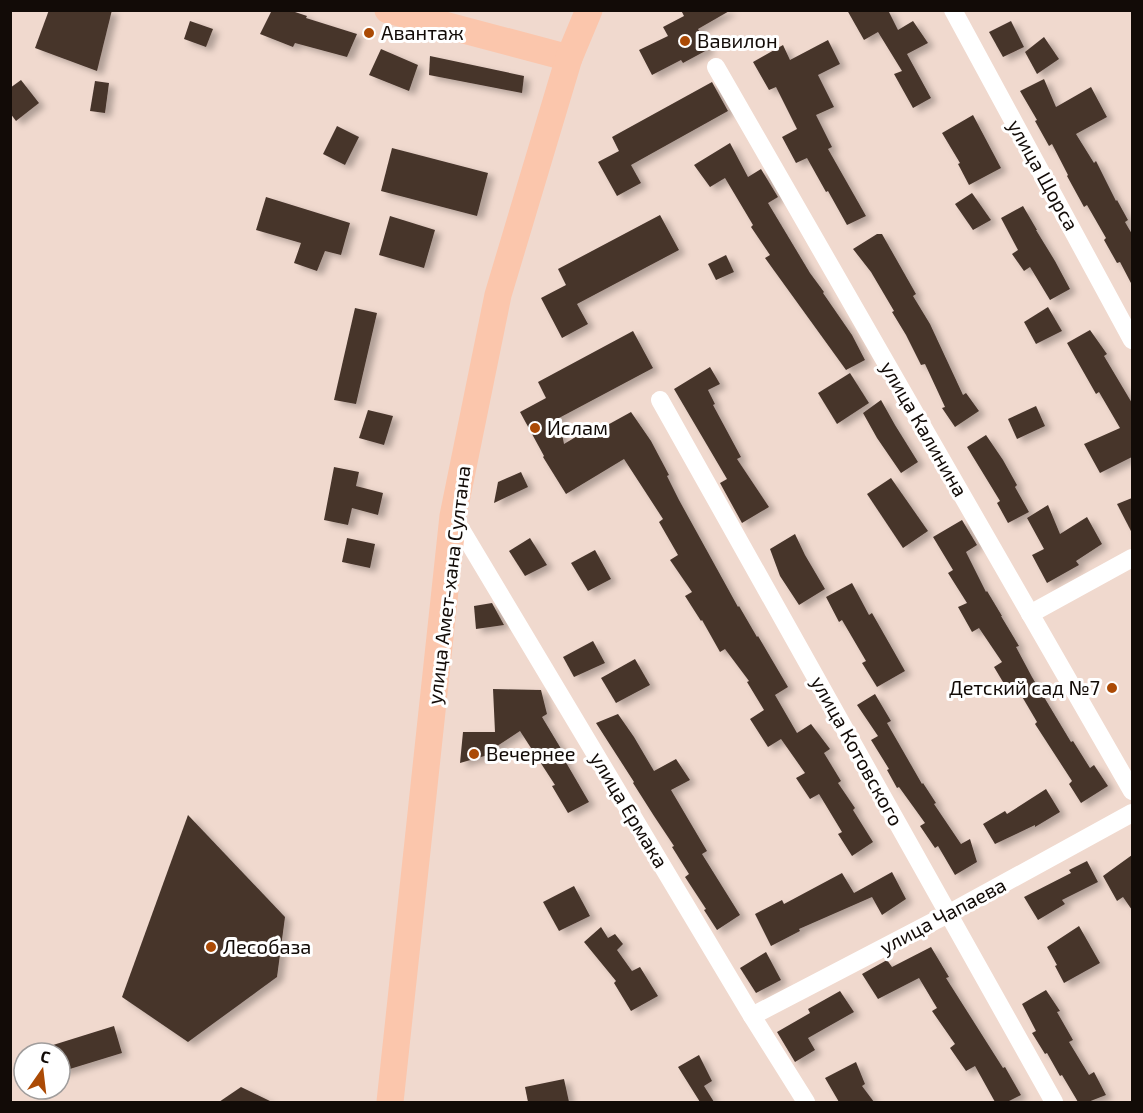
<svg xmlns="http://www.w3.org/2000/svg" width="1143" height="1113" font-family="'Exo 2',sans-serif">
<defs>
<filter id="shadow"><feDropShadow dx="6" dy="4" stdDeviation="3" flood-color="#0004"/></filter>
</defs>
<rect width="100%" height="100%" fill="#f0d9ce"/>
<g fill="#47352c" filter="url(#shadow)">
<polygon points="49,10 112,10 97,71 35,48"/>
<polygon points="272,10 289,10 307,16 306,18 357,34 347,57 295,43 293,47 260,34"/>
<polygon points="681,10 731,10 698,29 709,49 683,63 681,60 652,75 639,50 668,36 663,27 684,16"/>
<polygon points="847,10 888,10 898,30 913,21 928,43 907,54 931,98 913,108 894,74 902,71 878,32 864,40"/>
<polygon points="190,21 213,29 206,47 184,39"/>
<polygon points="1011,21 1024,47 1003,57 989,32"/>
<polygon points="1044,37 1059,59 1037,74 1025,52"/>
<polygon points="828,40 840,64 818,75 834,107 816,115 832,147 828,149 866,216 847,225 828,191 826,192 807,158 796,163 782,137 797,129 776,87 769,90 753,62 783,45 790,60"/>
<polygon points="381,49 418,65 409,91 369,75"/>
<polygon points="430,56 524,76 522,93 429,75"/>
<polygon points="1044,79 1056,107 1091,87 1107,117 1076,134 1094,163 1096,161 1116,201 1117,200 1128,220 1125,222 1132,234 1132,285 1120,262 1117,263 1104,240 1106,238 1087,205 1084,207 1067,176 1068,175 1052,144 1049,146 1035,121 1037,120 1020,91"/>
<polygon points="21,80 39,103 16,121 10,113 10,88"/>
<polygon points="95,81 109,83 105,113 90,111"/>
<polygon points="712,82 728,111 631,165 641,183 617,196 598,162 619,151 612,137"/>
<polygon points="973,115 1001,168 969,185 958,164 960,163 942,133"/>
<polygon points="337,126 359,137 345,165 323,154"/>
<polygon points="730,143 748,177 761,169 778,197 768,203 810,273 824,292 823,293 852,335 865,360 846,370 765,258 770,255 751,227 753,225 725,178 710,187 694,165"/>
<polygon points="392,148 488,173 477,216 381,191"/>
<polygon points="972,193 991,220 973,230 955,204"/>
<polygon points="266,197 350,223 341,255 325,251 317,271 294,263 301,243 256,230"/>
<polygon points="1023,206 1037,230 1036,230 1055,261 1070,289 1050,300 1030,267 1024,271 1012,254 1018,250 1001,218"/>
<polygon points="660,215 679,250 577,304 588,324 562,338 541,298 566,285 558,269"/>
<polygon points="390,216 435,230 424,268 379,255"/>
<polygon points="877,234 882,234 916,294 913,296 930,324 963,395 966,393 979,411 955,427 942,408 945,407 925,364 921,365 906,335 892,312 894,311 871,272 853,249"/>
<polygon points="726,255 734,272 716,280 708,264"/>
<polygon points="1048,307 1062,331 1036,344 1024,322"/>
<polygon points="355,308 377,313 356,404 334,400"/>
<polygon points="1090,330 1107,354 1104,356 1132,403 1132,457 1100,473 1084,444 1120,428 1099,392 1096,394 1067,343"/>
<polygon points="633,331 653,368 559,418 564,444 599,423 602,428 631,412 651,441 669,475 667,476 679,500 738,607 739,606 757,637 758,636 788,687 775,695 797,733 811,724 830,749 824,753 841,781 838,783 855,808 853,810 873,842 852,856 838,834 842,832 819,794 810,799 796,778 805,773 781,739 768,747 750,719 764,710 747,682 749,681 725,649 720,652 702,620 701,621 685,596 692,592 670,560 678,555 659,522 663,519 624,459 566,494 543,457 544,456 520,412 546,398 538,382"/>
<polygon points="710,367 720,384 708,390 715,404 713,405 741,457 737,459 769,507 742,523 720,483 727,479 674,389"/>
<polygon points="850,373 869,403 837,424 818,393"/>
<polygon points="881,400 895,425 918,462 901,473 877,438 863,413"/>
<polygon points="1036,406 1045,426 1017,439 1008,419"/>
<polygon points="368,410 393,416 384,445 359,438"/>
<polygon points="986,435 1003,460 1017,485 1015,487 1029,512 1008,523 997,503 1000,501 967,447"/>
<polygon points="334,467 359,472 356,486 383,493 378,515 352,508 348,525 324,520"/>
<polygon points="521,472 528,487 494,503 498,482"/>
<polygon points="891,478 928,531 903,548 867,494"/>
<polygon points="1132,498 1132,533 1117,504"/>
<polygon points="1048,505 1060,534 1087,517 1102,544 1076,561 1079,565 1047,583 1032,555 1044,549 1027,518"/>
<polygon points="962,520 977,545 966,552 986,592 987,591 1002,616 1001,616 1019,646 1016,647 1032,677 1071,742 1073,741 1090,768 1094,765 1108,786 1081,803 1069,784 1072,781 1035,724 1037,722 1014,683 1006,687 994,667 1002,662 979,628 972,632 958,607 967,603 948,573 953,570 933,537"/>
<polygon points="795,534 805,555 825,589 799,605 780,576 770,549"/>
<polygon points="347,538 375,544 370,568 342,562"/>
<polygon points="530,538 547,565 525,576 509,551"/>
<polygon points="595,550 611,579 588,591 571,563"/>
<polygon points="852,583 869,615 872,613 905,671 877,687 862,663 866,661 842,620 839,622 826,597"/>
<polygon points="492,603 504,625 476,629 474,606"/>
<polygon points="593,641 605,663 574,677 563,657"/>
<polygon points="635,659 650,685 616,703 601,678"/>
<polygon points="493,689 541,690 547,714 542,717 566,757 564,759 589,802 568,813 552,786 555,785 520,731 488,752 488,755 460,763 463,732 495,732"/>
<polygon points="875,694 891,721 887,723 922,784 923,783 936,803 934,804 961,844 970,839 977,862 955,875 938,846 935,848 920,826 925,823 899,787 897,788 887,770 889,769 871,740 878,736 857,705"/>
<polygon points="618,714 634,737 654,771 676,759 690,780 671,790 707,851 702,854 740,915 717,930 704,910 706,909 685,877 689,874 672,847 674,846 654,816 633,783 634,782 596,723"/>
<polygon points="1046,789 1060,812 1035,827 1035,825 995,844 983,824 1005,811 1007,814"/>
<polygon points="188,815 285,917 277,977 188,1042 122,997"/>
<polygon points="1132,855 1132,910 1123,897 1117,901 1103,876"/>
<polygon points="1087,861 1098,882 1062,900 1065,904 1038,920 1024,897 1071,873 1069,870"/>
<polygon points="892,872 906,899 882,915 872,897 799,929 800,931 771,946 755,914 782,900 784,904 842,873 854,893"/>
<polygon points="574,886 590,916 559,931 543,902"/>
<polygon points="1079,926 1100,963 1064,983 1055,966 1057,965 1047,947"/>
<polygon points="601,927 608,938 615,934 623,944 617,950 632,971 640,967 658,996 631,1011 614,983 616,981 584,942"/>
<polygon points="931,947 949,977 946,978 1003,1068 1005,1067 1021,1095 1007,1102 995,1102 975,1066 966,1071 950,1048 955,1044 932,1011 937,1008 919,978 878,999 862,974 887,960 892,967"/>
<polygon points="766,952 781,980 756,993 740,968"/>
<polygon points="1046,990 1060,1011 1057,1012 1073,1040 1069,1042 1089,1075 1094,1072 1106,1095 1088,1102 1078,1102 1062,1075 1060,1076 1047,1053 1045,1054 1032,1033 1036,1031 1022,1004"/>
<polygon points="840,991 854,1012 808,1038 815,1050 795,1062 777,1032 810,1013 808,1009"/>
<polygon points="114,1026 122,1053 60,1072 60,1053 37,1053 37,1050"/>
<polygon points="699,1055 712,1081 704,1086 714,1102 700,1102 678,1067"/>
<polygon points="856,1062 865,1084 862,1086 874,1102 839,1102 825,1078"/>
<polygon points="564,1079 569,1102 528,1102 525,1087"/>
<polygon points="241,1087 272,1102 219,1102"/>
</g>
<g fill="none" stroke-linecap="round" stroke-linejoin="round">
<g stroke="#fff" stroke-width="18">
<polyline points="953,10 1132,340"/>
<polyline points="716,67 1132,791"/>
<polyline points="660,400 1054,1102"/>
<polyline points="453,516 752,1016 806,1102"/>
<polyline points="1030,614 1132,558"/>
<polyline points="752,1016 948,914 1132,813"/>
</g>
<g stroke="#fbc6ac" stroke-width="27">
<polyline points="388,10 569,58"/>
<polyline points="390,1102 453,516 498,295 569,58 589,10"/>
</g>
</g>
<g fill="#ab4a05" stroke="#fff" stroke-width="2">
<circle cx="369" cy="33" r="6"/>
<circle cx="685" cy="41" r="6"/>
<circle cx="535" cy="428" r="6"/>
<circle cx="1112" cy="688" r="6"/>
<circle cx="474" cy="754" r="6"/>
<circle cx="211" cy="947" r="6"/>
</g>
<g text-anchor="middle" stroke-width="6" stroke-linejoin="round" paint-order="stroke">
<g font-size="20" fill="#120b07" stroke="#fff" text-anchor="start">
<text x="381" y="40">Авантаж</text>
<text x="697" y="48">Вавилон</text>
<text x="547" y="435">Ислам</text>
<text x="1100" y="695" text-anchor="end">Детский сад №7</text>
<text x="486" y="761">Вечернее</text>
<text x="223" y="954">Лесобаза</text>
</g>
<g font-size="20" fill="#120b07" stroke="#fff">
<text transform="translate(1043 175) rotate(61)" y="7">улица Щорса</text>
<text transform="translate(924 429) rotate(60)" y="7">улица Калинина</text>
<text transform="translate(449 585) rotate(-83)" y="7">улица Амет-хана Султана</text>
<text transform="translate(857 751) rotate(61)" y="7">улица Котовского</text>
<text transform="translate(629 810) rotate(59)" y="7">улица Ермака</text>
<text transform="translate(943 916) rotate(-28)" y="7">улица Чапаева</text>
</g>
</g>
<rect width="1143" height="1113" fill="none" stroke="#120b07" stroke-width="24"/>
<g transform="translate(42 1071) rotate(14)"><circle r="28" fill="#ffffff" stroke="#a09d9c" stroke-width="1.5"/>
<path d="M0-4.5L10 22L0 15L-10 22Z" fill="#ab4a05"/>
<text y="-9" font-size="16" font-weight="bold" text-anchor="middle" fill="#120b07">С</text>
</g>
</svg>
